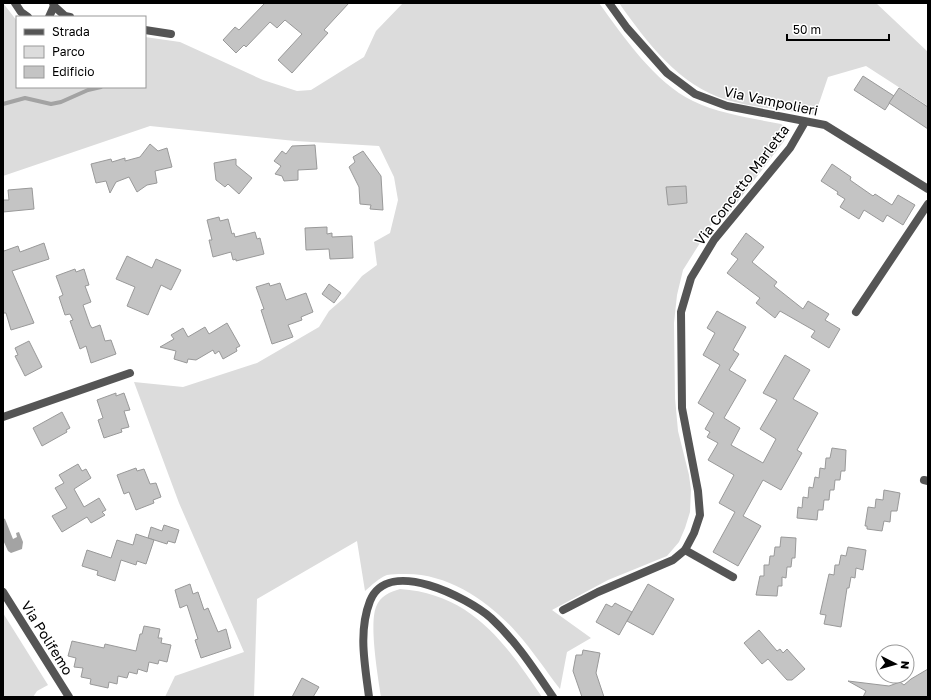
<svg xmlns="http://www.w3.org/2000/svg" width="931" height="700" font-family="'Golos Text',sans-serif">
<rect width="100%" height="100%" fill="#fff"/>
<g fill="#dcdcdc">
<path d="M3,3L17,21V87H145V37L180,42L263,80L297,91L311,90L364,57L376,31L403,3H599C623,36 655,83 693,101C720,114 751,118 781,124L786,128L787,135L784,141L726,217L715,219L683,270L677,295L674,323L675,398L678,431L689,475L691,490L690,512L685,528L679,542L667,556L608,580L552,610L591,638L567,652L560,689C546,671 533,651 517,633C489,601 447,572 402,574C398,574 392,574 387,575C379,578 372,585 365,591L357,541L257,599L254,697H165L175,676L244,652L179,503L134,382L183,387L257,363L319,327L329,311L344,298L362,276L377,265L374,242L390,233L398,200L394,177L379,146L295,141L150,126L3,176Z"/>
<path d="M619,3H876L928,52V106L866,66L828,77L815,115C786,110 755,108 727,100C679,86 646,41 619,3Z"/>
<path d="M400,589C472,594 505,643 542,697H381C378,677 369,625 376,607C380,596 390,592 400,589Z"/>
<polygon points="3,613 48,685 37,691 33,697 3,697"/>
</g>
<polygon fill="#a3a3a3" points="3,518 5,519 13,539 17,537 16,533 19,532 23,542 22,549 11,553 8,551 3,540"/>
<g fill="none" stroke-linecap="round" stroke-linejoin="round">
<polyline stroke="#a3a3a3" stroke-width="4" points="3,104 25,98 51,104 61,102 88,90 101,87"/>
</g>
<g fill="#c4c4c4" stroke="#999">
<polygon points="265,3 349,3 324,30 328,33 292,73 278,60 302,34 285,20 277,28 270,22 246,47 244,45 236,53 223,40 235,27 239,30"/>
<polygon points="863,76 894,96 885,110 854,90"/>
<polygon points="899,88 928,107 928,129 889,103"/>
<polygon points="150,144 158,151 167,148 172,167 155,171 157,183 147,185 137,192 129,177 116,182 110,193 106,181 96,183 91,164 111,159 112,162 125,158 125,161 140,157"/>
<polygon points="315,145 317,169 298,170 298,180 284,181 282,176 275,174 281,166 274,161 282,151 286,154 292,146"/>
<polygon points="363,151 381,176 383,210 370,209 371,205 360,204 359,187 349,167 355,162 353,157"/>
<polygon points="236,159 236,165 252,178 239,194 228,184 225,187 216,180 214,163"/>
<polygon points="832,164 851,177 850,180 873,196 875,194 892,205 898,195 915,205 903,225 887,215 883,222 864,210 859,219 840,207 845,199 837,194 838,192 821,181"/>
<polygon points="686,186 687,203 668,205 666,187"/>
<polygon points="32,188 34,209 3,212 3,200 9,200 8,190"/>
<polygon points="219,217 220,221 228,219 232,234 234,233 235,237 255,232 257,239 260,238 264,254 236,261 236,259 233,260 231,252 213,257 209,240 212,240 207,220"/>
<polygon points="327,227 327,234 332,233 332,237 352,236 353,258 330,259 329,249 306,250 305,228"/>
<polygon points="746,233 764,247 752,262 777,282 774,286 803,309 808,301 829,314 825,320 840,329 829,348 811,337 815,331 780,311 775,318 756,303 760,298 727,273 738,259 731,254"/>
<polygon points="44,243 49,259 12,271 34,323 11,330 6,313 3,313 3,249 4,251 18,246 20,252"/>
<polygon points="127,256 152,268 156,259 181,270 171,290 161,285 148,315 127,306 135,287 116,279"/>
<polygon points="75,269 76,272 84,269 89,285 85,286 91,302 83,305 90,325 92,328 100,325 105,341 111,340 116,354 91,363 86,346 80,349 70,321 73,320 70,314 65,315 59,297 63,295 56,276"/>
<polygon points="269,283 270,286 280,283 286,300 306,293 313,312 301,317 302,320 288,325 293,337 272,344 261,310 264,309 256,287"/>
<polygon points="329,284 341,293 334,303 322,294"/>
<polygon points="717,311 746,327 733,350 739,354 729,370 746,380 724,418 740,428 731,445 763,463 776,439 760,429 777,400 763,393 785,355 810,370 793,399 818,413 797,450 802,453 781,490 763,480 743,516 761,526 738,566 713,552 735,512 719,503 734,475 708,460 718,443 707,437 710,432 705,429 714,413 698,403 720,365 703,355 715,333 707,328"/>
<polygon points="227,323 240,346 236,348 237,351 223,359 219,351 215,354 213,350 196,360 188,359 187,363 174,359 176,351 160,347 174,339 171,335 183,328 188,337 205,327 209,334"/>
<polygon points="29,341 42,367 25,376 15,356 18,355 15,348"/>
<polygon points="116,393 116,396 124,393 130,410 124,411 129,427 121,429 122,432 104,438 98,420 103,418 97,400"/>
<polygon points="62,412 70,428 66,430 67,432 42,446 33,428"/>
<polygon points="832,448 846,450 845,471 841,471 840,480 835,480 834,490 830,490 829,500 824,500 823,510 818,510 817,520 797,518 798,507 802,508 803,497 808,498 809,487 813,488 815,477 819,478 820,468 825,469 826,458 830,458"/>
<polygon points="78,464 82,471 86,469 91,478 74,489 84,507 99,498 106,510 102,512 105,515 91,523 87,517 62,532 52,516 67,508 55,488 64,483 59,475"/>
<polygon points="136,468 137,471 144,469 150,484 156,483 161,497 153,500 154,503 136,510 129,492 124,494 117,475"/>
<polygon points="884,490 900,493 897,511 891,511 890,522 884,521 882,531 867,529 867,526 865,526 868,507 875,508 876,499 883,500"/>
<polygon points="164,525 179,530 175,543 168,541 167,544 148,538 151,527 162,531"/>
<polygon points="136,534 154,540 146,564 137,561 136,565 121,560 115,581 97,575 98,571 82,566 87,550 111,558 117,540 133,545"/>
<polygon points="781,537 796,538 795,558 792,558 791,567 787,567 786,578 782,577 782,586 778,586 777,596 756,595 760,576 764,576 764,565 769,565 770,556 774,556 775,547 780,547"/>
<polygon points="848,547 866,550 863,570 856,568 855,578 851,577 849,588 847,588 841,627 824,624 826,615 820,614 829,574 834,575 835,565 839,565 841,555 846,556"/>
<polygon points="190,584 193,594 198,592 204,610 208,608 218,632 226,629 231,648 201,658 195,640 198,639 187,605 180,608 175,590"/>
<polygon points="648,584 674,599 653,635 627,621"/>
<polygon points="615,603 632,612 619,635 596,622 606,604 612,607"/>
<polygon points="144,626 160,629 158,638 162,638 161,643 171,645 167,662 159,660 158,664 149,662 147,672 138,669 137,674 129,672 127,678 118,676 117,684 109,682 108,688 90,684 91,679 81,677 83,668 74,667 76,658 68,656 72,641 104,648 105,644 136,651 140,634 142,634"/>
<polygon points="759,630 777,651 780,649 783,653 787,649 805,669 792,680 787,680 768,659 762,664 744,643"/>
<polygon points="583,650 600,653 596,673 604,697 582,697 573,671 576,655 582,655"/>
<polygon points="928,669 928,697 863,697 866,691 848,681 889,686 900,682 904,685 911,679"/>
<polygon points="302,678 319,687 313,697 292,697"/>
</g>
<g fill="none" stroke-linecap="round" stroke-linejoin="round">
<g stroke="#555" stroke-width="8">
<polyline points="15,3 21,12 28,17"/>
<polyline points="609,3 627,28 667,73 695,94 727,106 825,125 928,189"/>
<polyline points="54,6 65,16 70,17"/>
<polyline points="49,17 54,6 53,3"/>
<polyline points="145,30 171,34"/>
<polyline points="856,312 928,204"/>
<polyline points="3,417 130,373"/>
<polyline points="924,480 928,481"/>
<polyline points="685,550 733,577"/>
<polyline points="3,592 69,697"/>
<polyline points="563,610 598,592 673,560 685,550 694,533 700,515 698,491 682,408 681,312 691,278 714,240 790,148 805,122"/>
<path d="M369,697C365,665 358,632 370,601C388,556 468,598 491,618C516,641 534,669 553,697"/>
</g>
</g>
<g text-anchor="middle" stroke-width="3" stroke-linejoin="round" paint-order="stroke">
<g font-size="14" fill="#000" stroke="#fff">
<text transform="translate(771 101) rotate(12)" y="5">Via Vampolieri</text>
<text transform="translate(742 185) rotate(-53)" y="5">Via Concetto Marletta</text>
<text transform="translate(47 638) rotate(58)" y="5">Via Polifemo</text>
</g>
</g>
<rect width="931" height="700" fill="none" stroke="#000000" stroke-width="8"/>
<rect x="16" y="16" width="130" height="72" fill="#ffffff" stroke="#999999"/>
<rect x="24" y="29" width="20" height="6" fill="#555555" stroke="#999999"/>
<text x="52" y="36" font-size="12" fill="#000000">Strada</text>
<rect x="24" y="46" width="20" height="12" fill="#dcdcdc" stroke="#999999"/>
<text x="52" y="56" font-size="12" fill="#000000">Parco</text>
<rect x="24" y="66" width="20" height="12" fill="#c4c4c4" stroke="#999999"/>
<text x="52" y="76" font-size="12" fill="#000000">Edificio</text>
<g transform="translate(895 664) rotate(96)"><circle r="19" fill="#ffffff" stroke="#999999"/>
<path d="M0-3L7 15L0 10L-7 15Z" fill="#000000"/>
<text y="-6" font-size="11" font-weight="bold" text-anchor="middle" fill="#000000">N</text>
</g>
<path d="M787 34v6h102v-6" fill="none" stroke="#000000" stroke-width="2"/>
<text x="793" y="34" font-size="12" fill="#000000" stroke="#ffffff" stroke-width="3" paint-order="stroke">50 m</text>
</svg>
